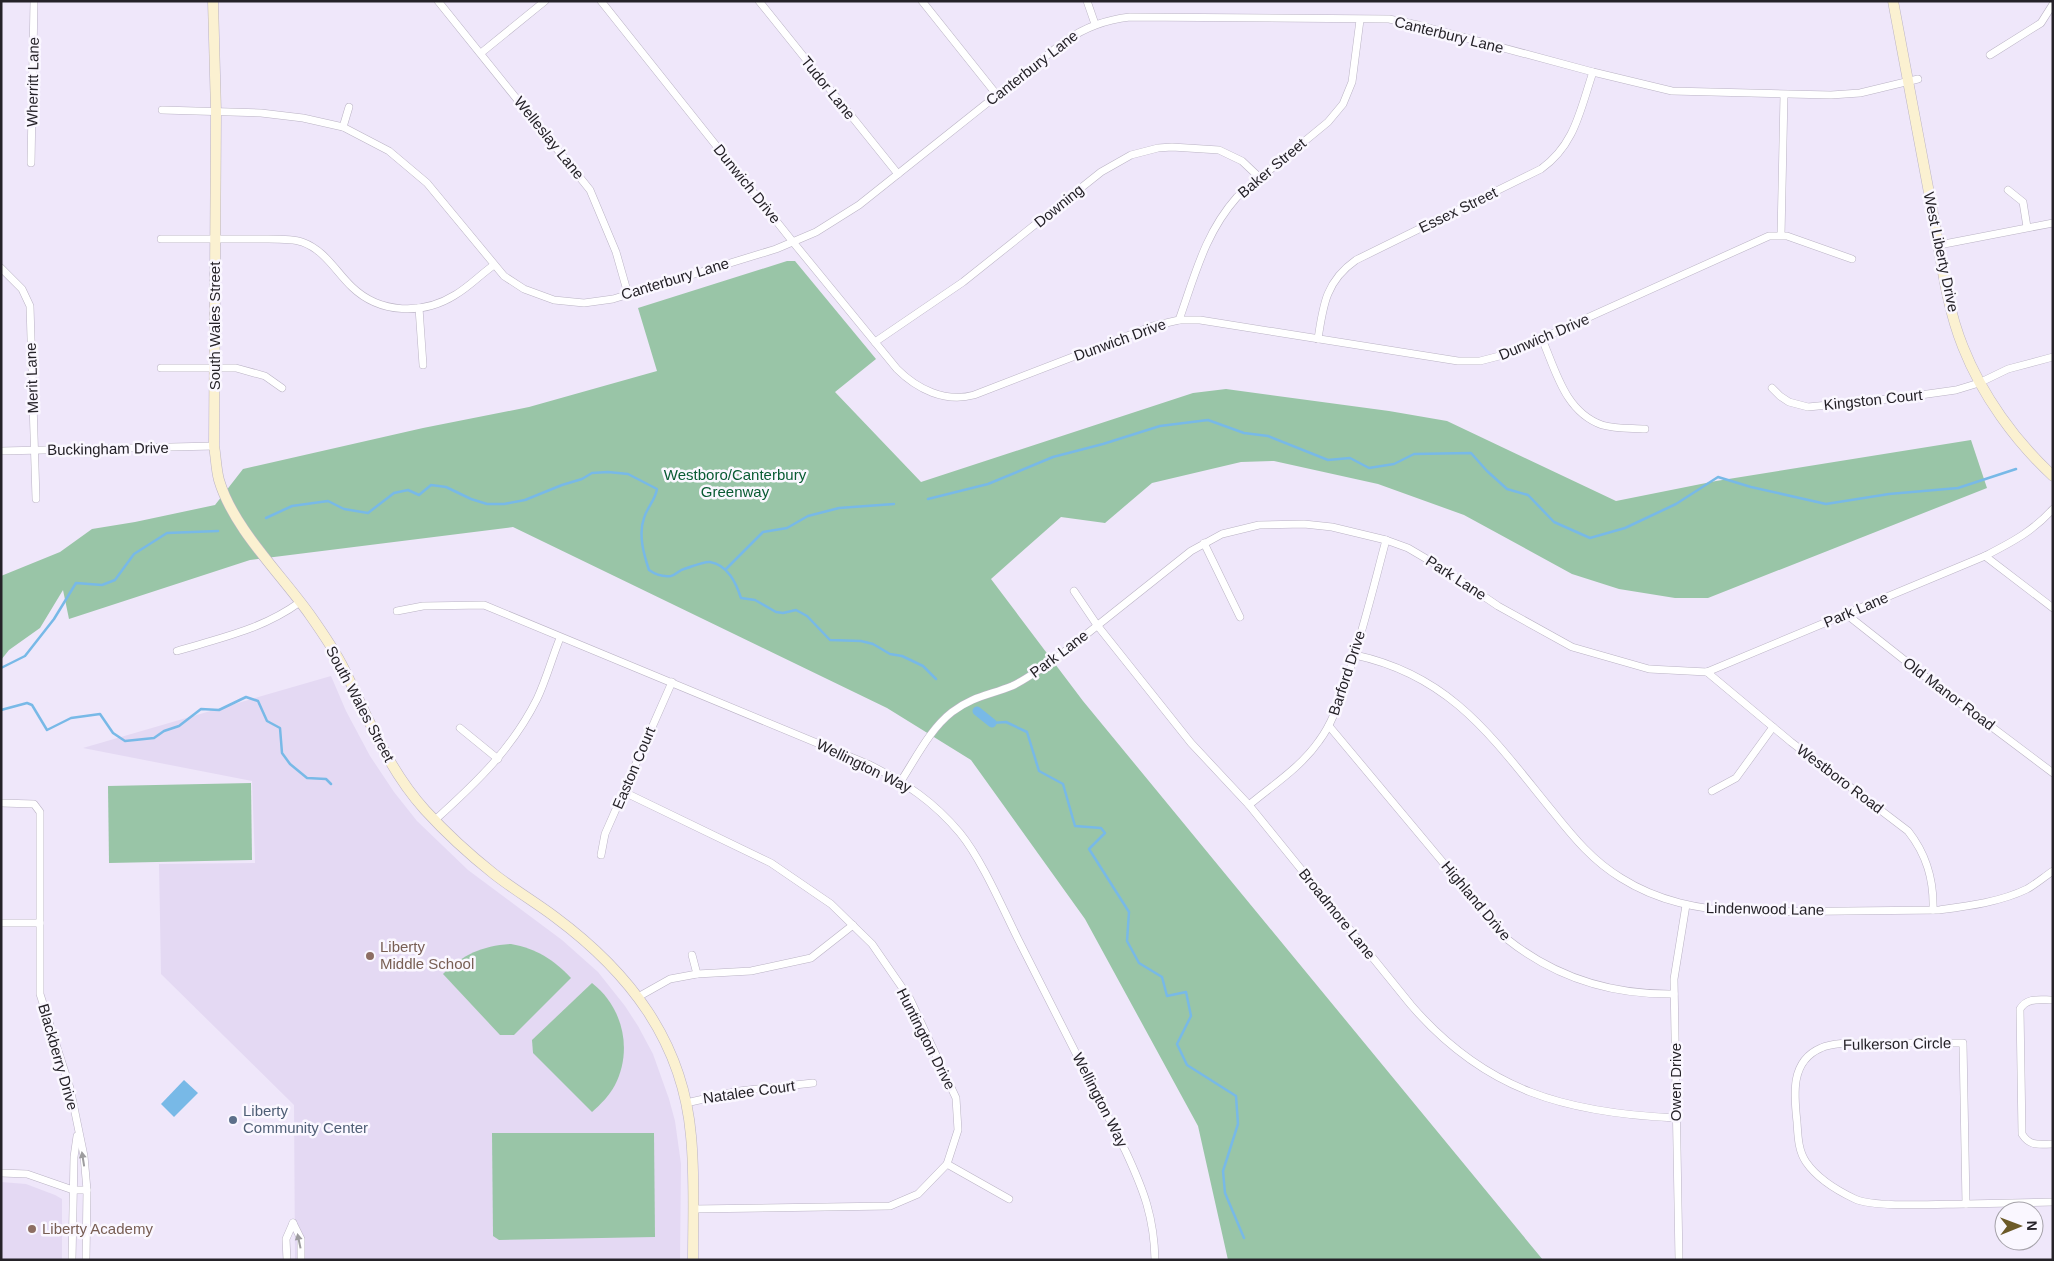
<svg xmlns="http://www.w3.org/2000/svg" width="2054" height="1261" font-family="Arial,sans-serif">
<rect width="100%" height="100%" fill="#efe7fa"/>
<g fill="#e4d9f3">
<polygon points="331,676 346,711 370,756 394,792 417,821 468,870 562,940 598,972 625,1006 638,1026 653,1054 669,1099 675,1121 681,1164 680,1260 295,1260 294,1105 161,974 159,864 255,863 252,781 83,748"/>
<polygon points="1,1182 26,1184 55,1195 62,1199 62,1260 1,1260"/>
</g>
<g fill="#99c5a7">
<polygon points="787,261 795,261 876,359 835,392 921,482 1193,393 1226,389 1389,411 1447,421 1616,501 1716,481 1971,440 1987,488 1708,598 1675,598 1619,589 1572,574 1464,515 1378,484 1274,461 1241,462 1152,483 1105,523 1061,517 991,579 1083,701 1543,1260 1228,1260 1198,1126 1085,919 971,760 887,708 513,527 250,560 69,619 63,590 40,628 9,650 1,660 1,576 60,552 92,529 135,522 215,505 243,469 423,428 529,407 657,371 638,308"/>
<polygon points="251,783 252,860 109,863 108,786"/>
<path d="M511,944C537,949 553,959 571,978L514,1035H500L443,974C464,954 482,946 511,944Z"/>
<path d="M592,983C623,1007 633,1050 615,1085C609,1096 601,1104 592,1112L533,1053L532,1040Z"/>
<polygon points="492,1133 654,1133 655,1237 499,1240 493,1236"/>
</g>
<polygon fill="#78b9e7" points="184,1080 198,1093 174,1117 161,1104"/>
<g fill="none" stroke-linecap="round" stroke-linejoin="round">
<g stroke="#78b9e7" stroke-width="2.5">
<polyline points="928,499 988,484 1053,457 1103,444 1160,426 1208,420 1244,433 1268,436 1328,460 1350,458 1369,468 1394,464 1414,454 1471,453 1487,471 1507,489 1528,495 1554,522 1590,538 1625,528 1676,504 1718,477 1751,487 1826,504 1889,494 1958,488 2016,469"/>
<path d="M266,518L292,506L328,501L344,509L368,513L394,493L408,490L419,495L431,485L446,487L471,499L487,504H504L525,500L562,485L582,479L592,473L608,472L628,474L657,489C655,501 647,507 644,518C638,535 644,555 649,570C656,575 662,577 671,576C676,575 679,570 684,569C691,567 704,561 710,562C728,565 736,583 741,598L755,600L776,612L783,613L796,610L807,616L830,640L861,641L873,644L890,654L902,656L923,666L936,679"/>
<polyline points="726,569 763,532 787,528 808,516 839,508 894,504"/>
<polyline points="1,668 25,656 54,619 76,583 102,585 115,580 134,554 167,533 218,531"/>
<polyline points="1,710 27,703 32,705 47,730 71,718 100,714 113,733 125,741 154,738 164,731 179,726 201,709 219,710 246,697 258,701 267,721 280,728 282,753 290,764 307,778 326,779 331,784"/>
<polyline points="992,723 1006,722 1027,732 1039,771 1063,784 1075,826 1101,828 1105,833 1089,849 1129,912 1127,941 1139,963 1162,977 1167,996 1186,992 1191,1016 1177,1044 1187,1065 1236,1096 1238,1124 1223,1171 1225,1193 1244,1238"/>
</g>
<polyline stroke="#78b9e7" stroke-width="9" points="977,711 992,723"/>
<g stroke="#bab3c4" stroke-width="8">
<g id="street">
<polyline points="438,1 590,190 616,252 628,294"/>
<path d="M601,1L793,242L897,369C917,389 945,403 974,395L1153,326L1179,320H1200L1458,361H1480L1507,354L1769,236H1787L1852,259"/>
<polyline points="759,1 898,174"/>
<polyline points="922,1 997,95"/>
<polyline points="1087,1 1095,24"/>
<polyline points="481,53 545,1"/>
<polyline points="1990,55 2041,23 2053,4"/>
<path d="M162,110L261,113L303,118L343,127L389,151L427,183L504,276L524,289L554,300L584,303L613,299L776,249L816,232L859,205L1065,41C1086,27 1105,20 1130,17L1389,19L1418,25L1593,72L1672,91L1831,95L1860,93L1918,79"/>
<polyline points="343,127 349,107"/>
<polyline points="31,163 34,1"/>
<polyline points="2008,190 2023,202 2027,227"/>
<polyline points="1781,235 1784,95"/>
<path d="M161,239C193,239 225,239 257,239C269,239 291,238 302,242C325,250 336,272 352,287C380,314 423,315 455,295C469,287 481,274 494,265"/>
<polyline points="1939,245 2053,223"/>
<polyline points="1,268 22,289 30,306 36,499"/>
<polyline points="419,308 423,365"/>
<path d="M1179,320C1195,275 1205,233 1237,197L1328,122L1343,104L1352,82L1360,20"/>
<path d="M1318,339C1323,305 1326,281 1356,260L1541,169C1575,145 1580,110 1593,72"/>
<path d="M1542,339C1556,371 1565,412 1602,425C1616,429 1631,428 1645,429"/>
<polyline points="875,342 963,282 1101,172 1131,155 1158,148 1172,147 1219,150 1242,161 1260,178"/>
<polyline points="161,368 236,368 265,376 282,388"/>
<polyline points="1772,388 1780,396 1789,402 1808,407 1899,398 1956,390 1979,383 2008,369 2053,357"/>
<polyline points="1,451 214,446"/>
<polyline points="1204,543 1240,617"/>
<polyline points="1985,556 2053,608"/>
<path d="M1074,591L1097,625L1191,743L1249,805L1411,1005C1485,1091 1566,1113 1676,1118"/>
<path d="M397,611L423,606L484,605L870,765C907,784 933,801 960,833C982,860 1002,907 1018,939C1054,1010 1090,1081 1126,1152C1144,1191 1154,1217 1155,1260"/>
<polyline points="1846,614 1936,685 2053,773"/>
<path d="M177,651C221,638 263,629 300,602"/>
<path d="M1355,655C1453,676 1494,740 1554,813C1574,838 1593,861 1621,878C1659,902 1699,909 1743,912L1939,910C1969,906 2000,902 2027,889C2036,884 2044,877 2053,871"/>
<path d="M1707,672L1791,742L1908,831C1927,855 1934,880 1933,910"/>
<path d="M1329,726L1507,939C1556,978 1611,995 1674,994"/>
<polyline points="460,728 498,759"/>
<path d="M901,781C916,758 930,729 952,712C973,696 990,695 1012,686C1025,680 1036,671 1049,664L1191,551L1222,534L1259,525L1304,524L1332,527L1386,540L1408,548L1442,568L1498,606L1572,647L1649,669L1707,672L1985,556C2012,542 2032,532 2053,509"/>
<polyline points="1712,791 1736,778 1773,727"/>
<polyline points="624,792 771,863 831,904 872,944 910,999 956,1098 958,1130 947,1164 918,1194 890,1206 693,1209"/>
<polyline points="1,803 34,804 40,812 40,994 70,1088 84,1156 87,1190 86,1260"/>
<path d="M1249,805C1273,785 1301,767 1319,741C1334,721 1340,698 1348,675C1363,631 1374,585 1386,540"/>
<path d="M435,820C476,783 512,749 537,699C546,680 552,658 560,638"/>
<polyline points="601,855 605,834 672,682"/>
<polyline points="1,923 40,923"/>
<polyline points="692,955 697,974"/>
<polyline points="638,997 670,979 697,974 751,971 811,958 853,925"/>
<path d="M2053,1000C2040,1000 2027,997 2020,1009L2022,1134C2030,1147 2039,1144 2053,1144"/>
<path d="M1847,1043H1963L1966,1204C1941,1204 1874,1208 1855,1199C1838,1191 1817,1178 1806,1162C1798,1150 1798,1136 1797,1122C1794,1095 1790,1061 1821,1048C1829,1044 1839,1044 1847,1043Z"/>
<polyline points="686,1103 739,1091 813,1083"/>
<polyline points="947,1164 1009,1199"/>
<polyline points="1,1173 27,1174 73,1190 87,1190"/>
<polyline points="1966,1204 2053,1202"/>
<polyline points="293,1223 301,1239 301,1260"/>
<polyline points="72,1260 74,1157 77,1136"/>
<polyline points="287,1260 286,1239 293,1223"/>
<polyline points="1679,1260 1674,979 1686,905"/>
</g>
</g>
<g stroke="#bab3c4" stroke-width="11">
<g id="secondary">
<path d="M213,1L216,112L214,446C216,457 216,469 219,480C233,528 281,574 310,615C322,632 335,651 344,669C368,718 388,769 425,810C446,833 470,855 494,874C513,889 535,902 555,917C629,972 683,1041 691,1136C695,1177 693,1219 693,1260"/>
<path d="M1893,1C1907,72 1920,143 1933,214C1941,258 1946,305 1963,347C1982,395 2015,441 2053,476"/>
</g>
</g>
<use href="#street" stroke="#fff" stroke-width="7"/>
<use href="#secondary" stroke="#fbf1d1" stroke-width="10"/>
</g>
<defs><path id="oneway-solid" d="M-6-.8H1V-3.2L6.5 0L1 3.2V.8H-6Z" transform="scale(1.25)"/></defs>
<g fill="#9d9c9e">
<use href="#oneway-solid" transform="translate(83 1159) rotate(-99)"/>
<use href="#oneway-solid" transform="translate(299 1241) rotate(-102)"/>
</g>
<g fill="#8d6e63" stroke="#faf7ff" stroke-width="2">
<circle cx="370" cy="956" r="5"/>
<circle cx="32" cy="1229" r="5"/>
</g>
<circle fill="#5c6f8a" stroke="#faf7ff" stroke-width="2" cx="233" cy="1120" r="5"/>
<g text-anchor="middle" stroke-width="5" stroke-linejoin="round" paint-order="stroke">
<g font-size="15" fill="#252228" stroke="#faf7ff">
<text transform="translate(1449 35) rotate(14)" y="5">Canterbury Lane</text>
<text transform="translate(1032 68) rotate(-38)" y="5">Canterbury Lane</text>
<text transform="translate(33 82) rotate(-89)" y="5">Wherritt Lane</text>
<text transform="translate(828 88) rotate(51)" y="5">Tudor Lane</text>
<text transform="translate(549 138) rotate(51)" y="5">Welleslay Lane</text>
<text transform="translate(1272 168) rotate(-40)" y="5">Baker Street</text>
<text transform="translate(747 184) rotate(51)" y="5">Dunwich Drive</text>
<text transform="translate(1059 206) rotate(-39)" y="5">Downing</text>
<text transform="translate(1458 210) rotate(-26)" y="5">Essex Street</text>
<text transform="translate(1941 252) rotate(78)" y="5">West Liberty Drive</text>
<text transform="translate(675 279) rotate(-17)" y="5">Canterbury Lane</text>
<text transform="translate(215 326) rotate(-90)" y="5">South Wales Street</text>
<text transform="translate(1544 337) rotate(-23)" y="5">Dunwich Drive</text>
<text transform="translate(1120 340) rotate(-20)" y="5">Dunwich Drive</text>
<text transform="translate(32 378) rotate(-92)" y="5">Merit Lane</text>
<text transform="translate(1873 400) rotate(-6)" y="5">Kingston Court</text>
<text transform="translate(108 449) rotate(-1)" y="5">Buckingham Drive</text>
<text transform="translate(1456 578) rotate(33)" y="5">Park Lane</text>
<text transform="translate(1856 610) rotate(-23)" y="5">Park Lane</text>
<text transform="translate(1059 654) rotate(-37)" y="5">Park Lane</text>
<text transform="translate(1347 673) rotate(-72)" y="5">Barford Drive</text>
<text transform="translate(1949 694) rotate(37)" y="5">Old Manor Road</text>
<text transform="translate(360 704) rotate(62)" y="5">South Wales Street</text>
<text transform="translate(864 766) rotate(26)" y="5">Wellington Way</text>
<text transform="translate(634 768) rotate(-67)" y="5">Easton Court</text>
<text transform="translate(1840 779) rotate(37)" y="5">Westboro Road</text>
<text transform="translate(1476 901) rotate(50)" y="5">Highland Drive</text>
<text transform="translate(1765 909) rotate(1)" y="5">Lindenwood Lane</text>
<text transform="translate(1337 914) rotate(51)" y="5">Broadmore Lane</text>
<text transform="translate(926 1039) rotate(63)" y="5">Huntington Drive</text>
<text transform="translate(1897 1044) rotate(-1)" y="5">Fulkerson Circle</text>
<text transform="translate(58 1057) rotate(74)" y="5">Blackberry Drive</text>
<text transform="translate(1676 1082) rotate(-90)" y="5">Owen Drive</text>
<text transform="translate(749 1092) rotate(-8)" y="5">Natalee Court</text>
<text transform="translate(1100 1100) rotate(63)" y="5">Wellington Way</text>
</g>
<g font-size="15" fill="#095b33" stroke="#faf7ff">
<text x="735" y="480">Westboro/Canterbury<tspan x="735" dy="17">Greenway</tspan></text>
</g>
<g font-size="15" fill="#785e54" stroke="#faf7ff" text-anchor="start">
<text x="380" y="952">Liberty<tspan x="380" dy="17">Middle School</tspan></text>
<text x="42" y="1234">Liberty Academy</text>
</g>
<g font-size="15" fill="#4e5e75" stroke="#faf7ff" text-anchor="start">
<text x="243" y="1116">Liberty<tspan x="243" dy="17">Community Center</tspan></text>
</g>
</g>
<rect width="2054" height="1261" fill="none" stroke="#252228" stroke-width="5"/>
<g transform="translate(2019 1226) rotate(89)"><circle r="24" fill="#faf7ff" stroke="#a5a2a9"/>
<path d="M0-4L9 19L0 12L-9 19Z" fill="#6c5a28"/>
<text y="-8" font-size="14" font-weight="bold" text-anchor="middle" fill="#252228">N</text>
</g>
</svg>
